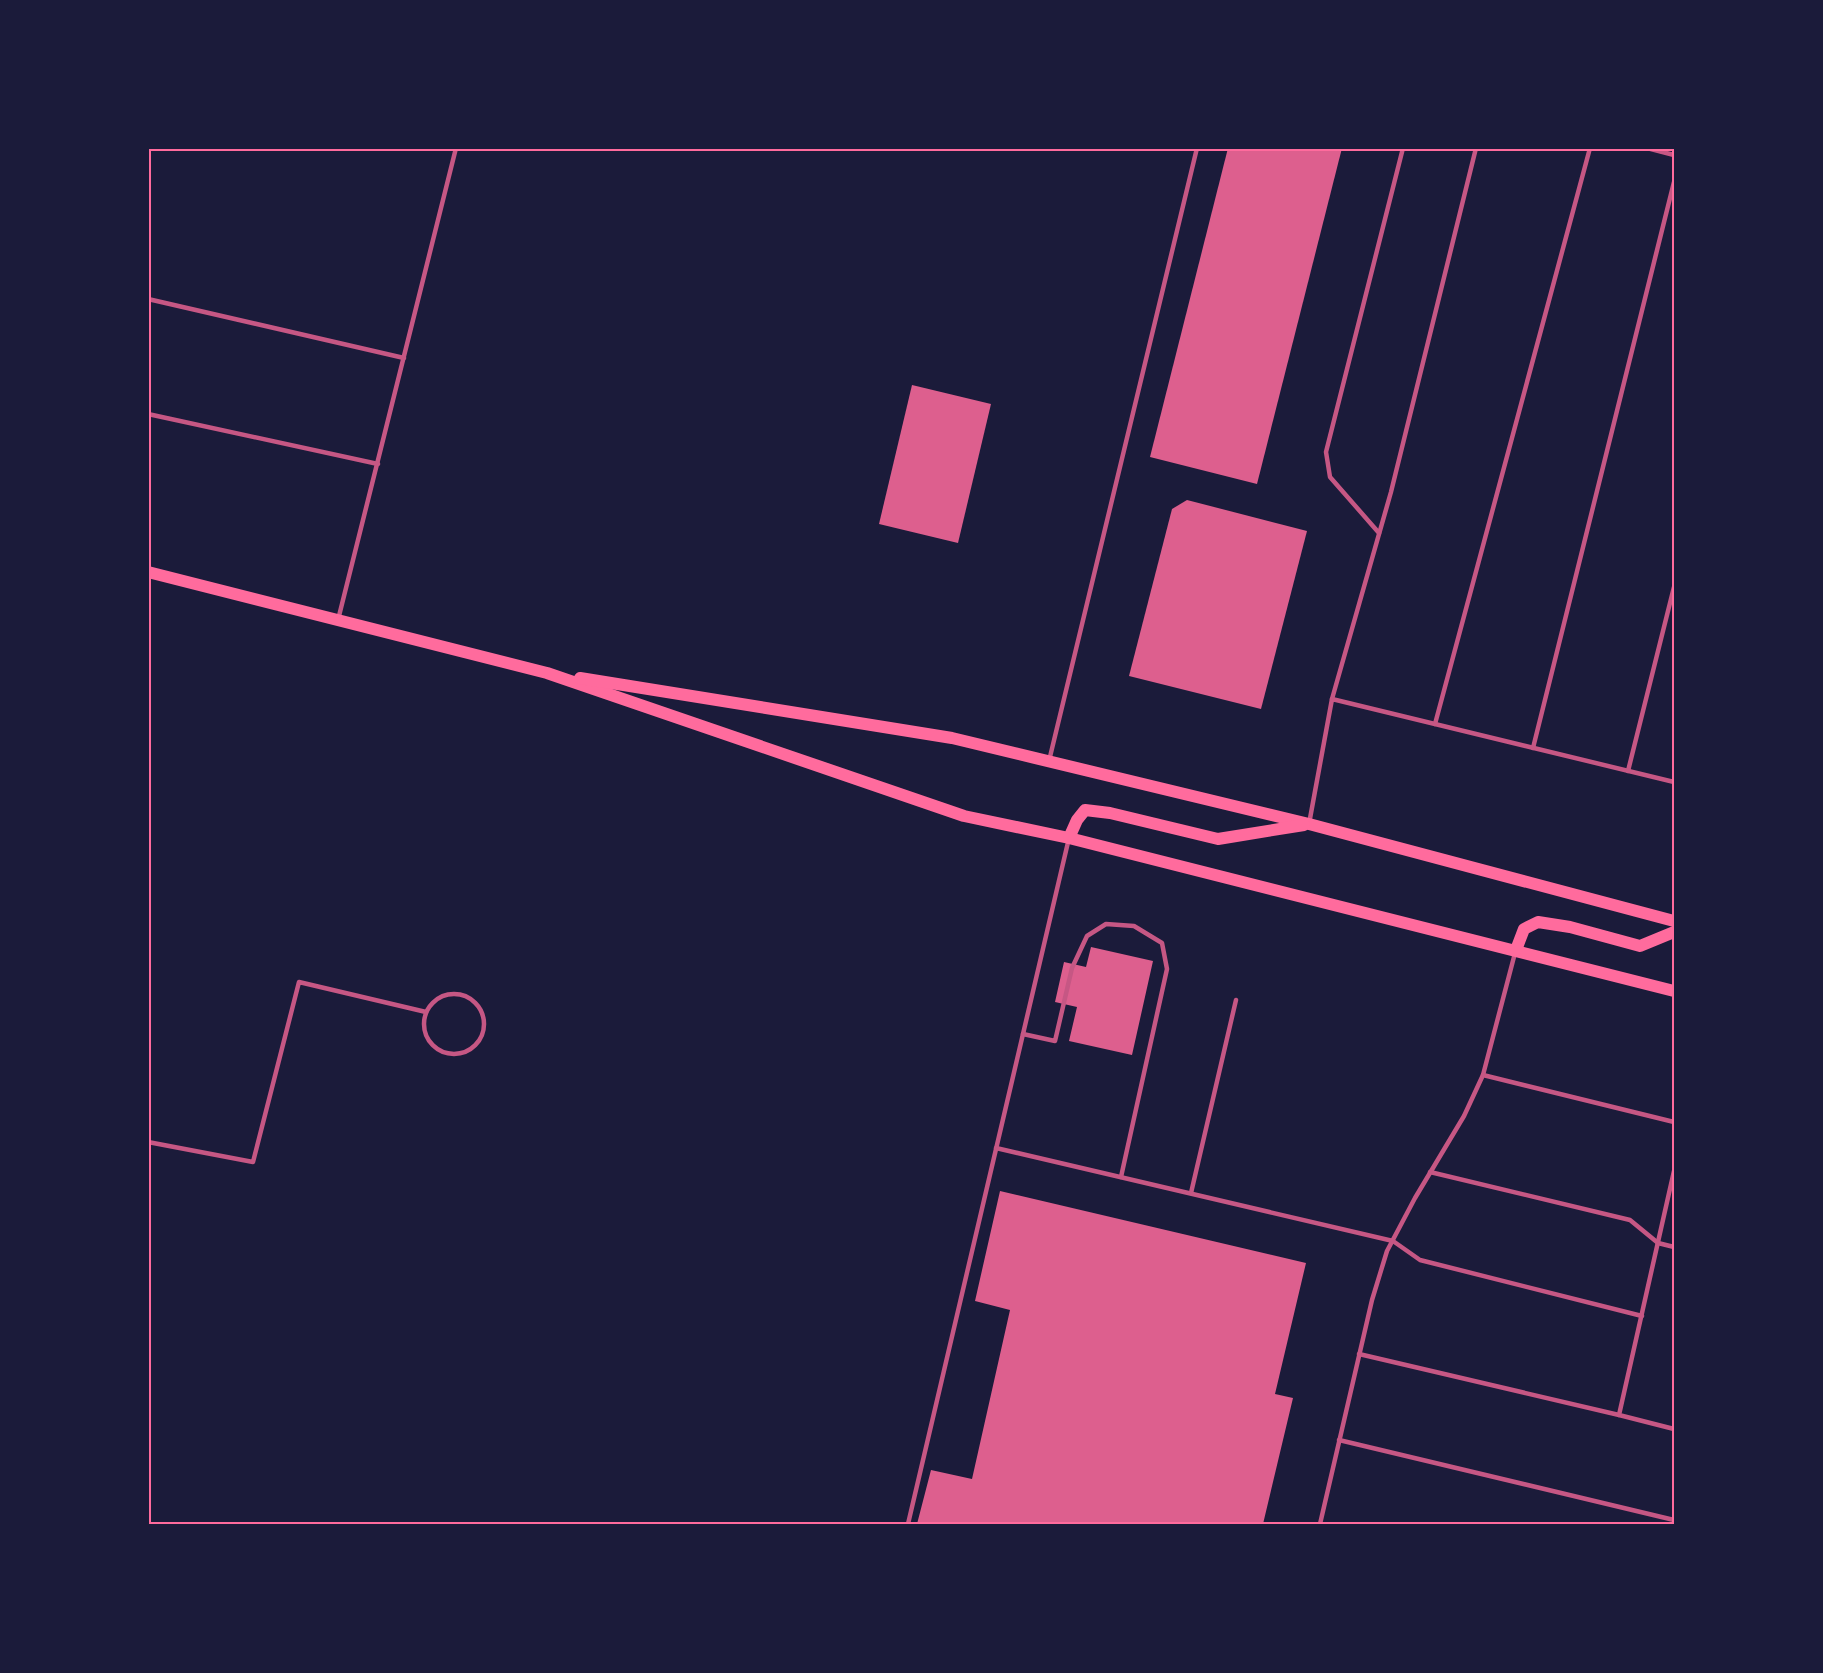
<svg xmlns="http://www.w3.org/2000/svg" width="1823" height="1673" font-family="Helvetica,sans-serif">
<rect width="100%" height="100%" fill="#1b1b3a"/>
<g fill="#dd5f8e">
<polygon points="1228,148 1342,148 1257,484 1150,457"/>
<polygon points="912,385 991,404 958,543 879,524"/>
<polygon points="1187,500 1307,531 1261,709 1129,676 1172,509"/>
<polygon points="1091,947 1153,961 1132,1055 1069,1041 1077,1007 1055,1002 1064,962 1086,967"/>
<polygon points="1000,1191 1306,1263 1275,1394 1293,1398 1263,1524 917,1524 931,1470 972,1479 1010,1310 975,1301"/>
</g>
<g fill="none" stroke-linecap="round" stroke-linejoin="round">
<g stroke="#c65784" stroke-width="4.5">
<polyline points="1647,148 1674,155"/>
<polyline points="148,299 404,358"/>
<polyline points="148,414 378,464"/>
<polyline points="1379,533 1330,477 1326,452 1403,148"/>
<polyline points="338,620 456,148"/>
<polyline points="1332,699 1391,492 1476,148"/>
<polyline points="1435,724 1590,148"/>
<polyline points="1533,748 1674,182"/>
<polyline points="1049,761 1197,148"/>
<polyline points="1628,771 1674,587"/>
<polyline points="1309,824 1332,699 1674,782"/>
<circle cx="454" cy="1024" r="30"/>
<polyline points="1023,1034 1055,1041 1072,968 1087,936 1106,924 1134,926 1162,943 1167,969 1121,1177"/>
<polyline points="1483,1075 1674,1122"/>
<polyline points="148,1142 253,1162 299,982 426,1012"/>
<polyline points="996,1148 1393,1241 1420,1260 1642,1316"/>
<polyline points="1674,1171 1619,1415 1674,1429"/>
<polyline points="1430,1172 1630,1220 1658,1243 1674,1247"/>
<polyline points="1191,1193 1236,1000"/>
<polyline points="1359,1354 1619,1415"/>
<polyline points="1339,1440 1674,1520"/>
<polyline points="908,1524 1069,838"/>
<polyline points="1320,1524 1372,1300 1387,1251 1415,1198 1464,1116 1483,1075 1515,953"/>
</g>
<g stroke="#ff6b9d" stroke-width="12">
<polyline points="148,572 547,673 964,816 1069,838 1674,991"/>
<polyline points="580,678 952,738 1309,824 1674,921"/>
<polyline points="1069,838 1077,820 1085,810 1110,813 1218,839 1304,825"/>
<polyline points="1516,950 1524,929 1538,922 1570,927 1640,946 1674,932"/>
</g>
</g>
<rect width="1823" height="1673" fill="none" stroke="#1b1b3a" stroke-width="300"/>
<rect x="150" y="150" width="1523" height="1373" fill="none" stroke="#ff6b9d" stroke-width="2"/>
</svg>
